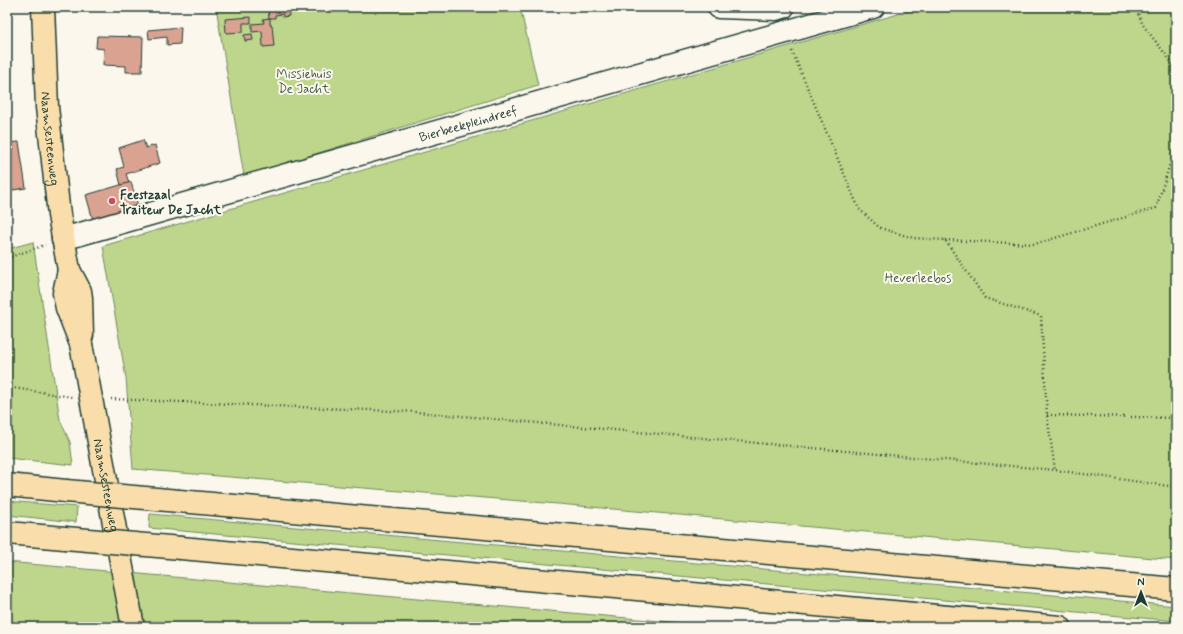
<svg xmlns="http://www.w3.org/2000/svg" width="1183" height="634" font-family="Mynerve,sans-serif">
<rect width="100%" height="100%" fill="#fbf7ec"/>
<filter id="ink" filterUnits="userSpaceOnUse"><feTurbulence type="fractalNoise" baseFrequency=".025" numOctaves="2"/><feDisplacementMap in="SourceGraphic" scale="8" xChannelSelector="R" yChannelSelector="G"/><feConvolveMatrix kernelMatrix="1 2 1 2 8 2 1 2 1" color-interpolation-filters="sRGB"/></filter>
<g filter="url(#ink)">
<g fill="#bed68c" stroke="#6e8a60">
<polygon points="216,7 520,7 538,85 244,176"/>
<polygon points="922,7 1176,7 1176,560 558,504 133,469 126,378 103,246"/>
<polygon points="33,242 60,420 70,442 73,465 7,458 7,249"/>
<polygon points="7,501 77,507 76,522 7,515"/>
<polygon points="150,514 1176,606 1176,621 149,528"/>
<polygon points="7,562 727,627 7,627"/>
</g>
<g fill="#daa391" stroke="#1f3d34">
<polygon points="288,7 289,16 283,17 283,14 275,15 275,18 269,18 268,10"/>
<polygon points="251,17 251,23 243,23 243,32 226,33 225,19"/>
<polygon points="270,18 270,25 272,25 274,46 263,47 262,31 252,32 252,24 264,23 263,19"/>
<polygon points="181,27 180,44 167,45 167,37 149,39 148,30"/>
<polygon points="252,34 253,40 245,41 244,35"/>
<polygon points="97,36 143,37 142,72 126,72 126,66 103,65 104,49 96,48"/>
<polygon points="143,140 146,148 155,145 160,163 126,174 129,183 121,185 117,169 124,167 119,148"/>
<polygon points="19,142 26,188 7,191 7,143"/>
<polygon points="131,182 138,206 93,220 86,195"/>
</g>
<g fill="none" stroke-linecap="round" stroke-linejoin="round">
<g stroke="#1f3d34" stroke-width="25">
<g id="minor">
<polyline points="719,7 775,9 783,7"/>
<path id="s1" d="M63,239L873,7"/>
</g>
</g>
<g stroke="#1f3d34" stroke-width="25">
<g id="major">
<path id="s2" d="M43,7L47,107L59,215L69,270L80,291L81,298L82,335"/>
<path id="s3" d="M69,270L64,293L67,308L81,344L133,627"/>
</g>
</g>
<g stroke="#1f3d34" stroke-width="25">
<g id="highway">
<polyline points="7,485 66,491"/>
<polyline points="179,501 1176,589"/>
<polyline points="7,533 65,538"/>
<polyline points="181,548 1060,627"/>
</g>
</g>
<g stroke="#1f3d34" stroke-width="2.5" stroke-dasharray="1 3" stroke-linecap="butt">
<polyline points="1135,7 1143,25 1176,68"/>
<polyline points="792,51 859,209 880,228 913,238 945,240 985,298 1041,316 1047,415 1055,470"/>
<polyline points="945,240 1035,244 1156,208 1176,145"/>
<polyline points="7,258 45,245"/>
<polyline points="7,387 72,397"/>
<polyline points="111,399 417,412 1055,470 1176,487"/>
<polyline points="1047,415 1176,418"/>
</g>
<use href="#minor" stroke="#fbf7ec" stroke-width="22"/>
<use href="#major" stroke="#f9deab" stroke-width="22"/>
<use href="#highway" stroke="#f9deab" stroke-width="22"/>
<g stroke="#1f3d34" stroke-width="25" stroke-linecap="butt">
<g id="highway-bridge">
<polyline points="66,491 179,501"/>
<polyline points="65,538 181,548"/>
</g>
</g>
<use href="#highway-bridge" stroke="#f9deab" stroke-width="22"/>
</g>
</g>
<circle fill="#d1495b" stroke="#fbf7ec" stroke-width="1.5" cx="112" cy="201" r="4"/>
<g text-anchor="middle" stroke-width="4" stroke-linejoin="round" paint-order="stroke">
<g font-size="13" fill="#3f5c46" stroke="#fbf7ec">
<text x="304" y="78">Missiehuis<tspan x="304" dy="15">De Jacht</tspan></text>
<text x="918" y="282">Heverleebos</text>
</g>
<g font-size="13" fill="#1f3d34" stroke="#fbf7ec">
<text dy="5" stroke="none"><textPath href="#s1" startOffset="421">Bierbeekpleindreef</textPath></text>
<text dy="5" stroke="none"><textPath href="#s2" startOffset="132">Naamsesteenweg</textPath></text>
<text dy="5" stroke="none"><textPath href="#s3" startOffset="221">Naamsesteenweg</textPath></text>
</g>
<g font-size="13" font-weight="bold" fill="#1f3d34" stroke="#fbf7ec" text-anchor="start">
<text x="120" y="199">Feestzaal<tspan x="120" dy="15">Traiteur De Jacht</tspan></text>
</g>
</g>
<rect width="1183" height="634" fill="none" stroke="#fbf7ec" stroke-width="24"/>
<rect x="12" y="12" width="1159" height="610" fill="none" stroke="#1f3d34" stroke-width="1.5" filter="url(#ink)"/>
<g transform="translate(1141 592)" stroke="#fbf7ec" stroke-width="3" paint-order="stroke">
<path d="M0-3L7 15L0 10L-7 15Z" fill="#1f3d34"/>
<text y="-6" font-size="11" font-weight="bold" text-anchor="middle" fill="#1f3d34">N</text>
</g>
</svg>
